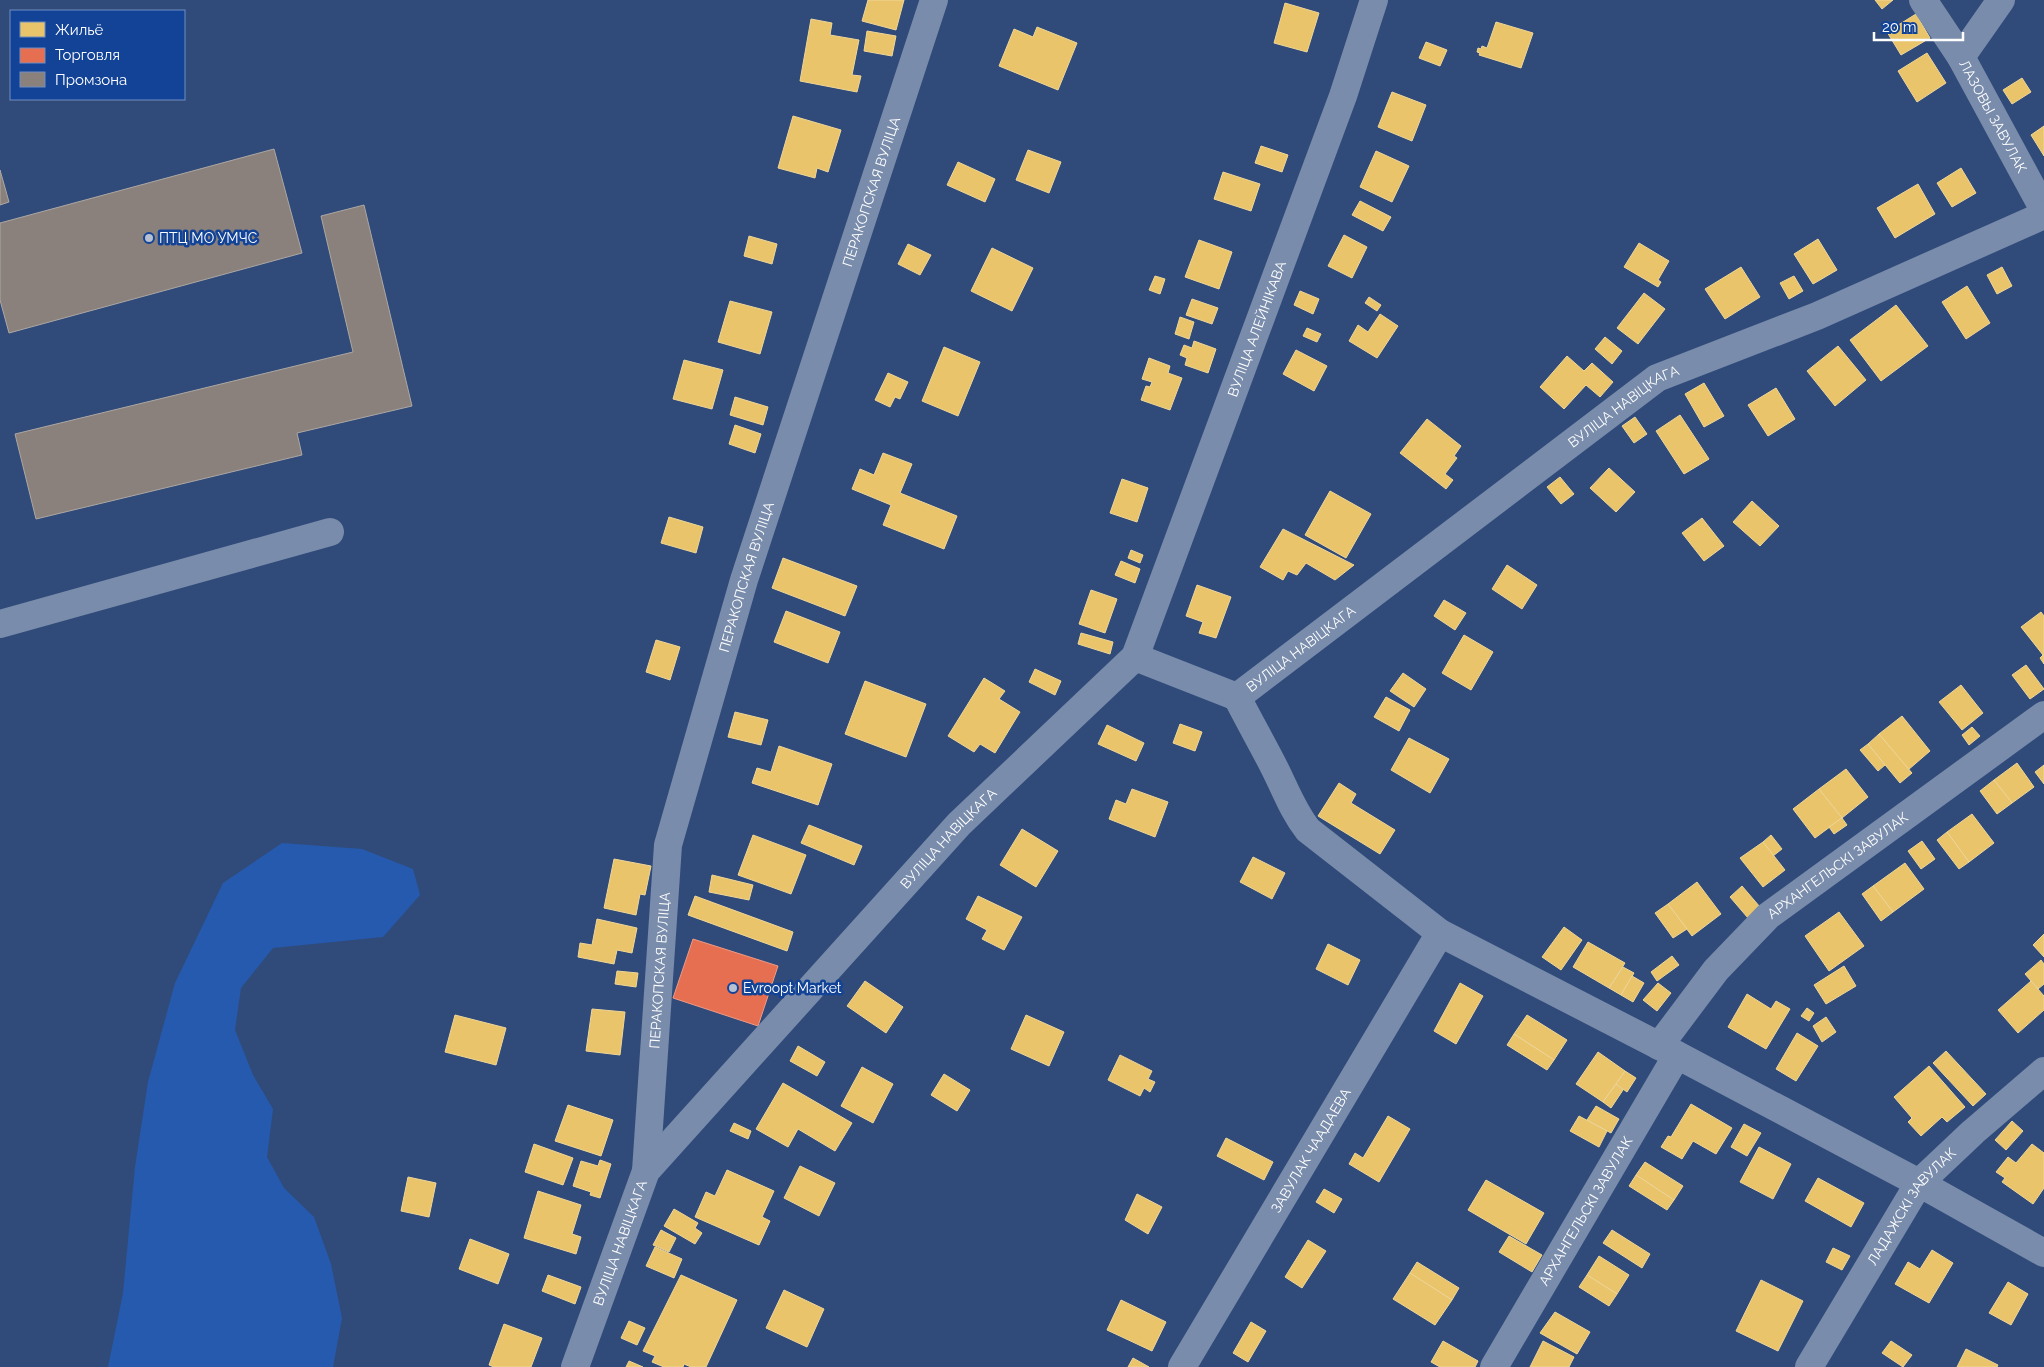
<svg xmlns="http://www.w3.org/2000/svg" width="2044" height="1367" font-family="Raleway,sans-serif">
<rect width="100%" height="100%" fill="#304b79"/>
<polygon fill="#265aae" points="282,843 362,849 413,869 420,895 383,937 273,948 241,988 235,1030 253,1075 273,1109 267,1157 284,1188 314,1217 331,1264 342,1318 333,1367 108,1367 123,1293 135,1167 148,1082 175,983 223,883"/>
<g fill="#e9c46a" stroke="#f0d697">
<polygon points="868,0 904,0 896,30 862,21"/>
<polygon points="1875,0 1893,0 1882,9"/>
<polygon points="1285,3 1319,13 1307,52 1274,43"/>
<polygon points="1916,14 1930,38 1901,55 1887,32"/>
<polygon points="811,19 832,23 830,35 859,40 852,75 861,76 857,92 800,81"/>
<polygon points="1496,22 1533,33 1521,68 1479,55 1480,53 1477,52 1478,48 1481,49 1482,46 1487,48"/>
<polygon points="1037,27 1077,43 1058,90 999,66 1014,29 1033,37"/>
<polygon points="867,31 896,36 892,56 864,51"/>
<polygon points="1426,42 1447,50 1440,66 1419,58"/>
<polygon points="1927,53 1946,83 1917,102 1898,71"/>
<polygon points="2022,78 2031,92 2012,104 2003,90"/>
<polygon points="1392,92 1426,105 1412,141 1378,127"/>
<polygon points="793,116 841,130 828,172 817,168 815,178 778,168"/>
<polygon points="2044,126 2044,156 2031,135"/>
<polygon points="1261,146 1288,155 1282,172 1255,163"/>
<polygon points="1028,150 1061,162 1049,193 1016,180"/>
<polygon points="1376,151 1409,166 1392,202 1360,187"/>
<polygon points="958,162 995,179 985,202 947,185"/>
<polygon points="1961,168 1976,193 1952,207 1937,183"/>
<polygon points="1223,172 1260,184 1251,211 1214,199"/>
<polygon points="1918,184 1935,214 1895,238 1877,208"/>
<polygon points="1360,201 1391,217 1383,231 1352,215"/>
<polygon points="1344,235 1367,247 1352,278 1328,266"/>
<polygon points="749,236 777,244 772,264 744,256"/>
<polygon points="1818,239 1837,270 1813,284 1794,254"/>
<polygon points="1199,240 1232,252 1219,289 1185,277"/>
<polygon points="1639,243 1669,261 1658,280 1661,282 1658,287 1624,267"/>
<polygon points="908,244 931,255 920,275 898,264"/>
<polygon points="992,248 1033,268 1012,311 971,291"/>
<polygon points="1741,267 1760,297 1725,319 1705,289"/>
<polygon points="2002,267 2012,286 1997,294 1987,275"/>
<polygon points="1155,276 1165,279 1160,294 1149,290"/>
<polygon points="1794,276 1803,291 1789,299 1780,283"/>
<polygon points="1967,286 1990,323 1966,339 1942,302"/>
<polygon points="1300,291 1319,299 1313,314 1294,305"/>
<polygon points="1644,293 1665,309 1638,344 1617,328"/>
<polygon points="1369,297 1381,305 1377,311 1365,303"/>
<polygon points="1192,299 1218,308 1212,324 1186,315"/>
<polygon points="730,301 772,312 760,354 718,342"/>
<polygon points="1896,305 1928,346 1881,381 1850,340"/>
<polygon points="1380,314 1398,326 1377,358 1349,341 1358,325 1368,332"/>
<polygon points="1180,317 1194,322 1189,339 1175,334"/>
<polygon points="1307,328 1321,334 1317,342 1303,336"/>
<polygon points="1605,337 1622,351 1612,364 1595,349"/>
<polygon points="1194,341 1216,349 1208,373 1185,365 1187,358 1180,355 1184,345 1192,348"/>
<polygon points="1838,346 1866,380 1835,406 1807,371"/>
<polygon points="944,347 980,362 958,416 922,401"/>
<polygon points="1296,350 1327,366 1314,391 1283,374"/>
<polygon points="1567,356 1584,371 1592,363 1613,382 1600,397 1586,385 1564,409 1540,387"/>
<polygon points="1149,358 1170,366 1168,373 1182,378 1170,410 1141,400 1146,386 1150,387 1152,382 1142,379"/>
<polygon points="684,360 723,370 712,409 673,399"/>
<polygon points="888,373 908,382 900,399 895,397 890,407 875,400"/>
<polygon points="1704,383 1724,416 1704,427 1685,394"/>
<polygon points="1776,388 1795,419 1768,436 1748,405"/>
<polygon points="735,397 768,407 763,425 730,415"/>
<polygon points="1680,415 1709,459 1684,474 1656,431"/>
<polygon points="1635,417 1647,434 1634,443 1622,426"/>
<polygon points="1427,419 1461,446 1454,456 1457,458 1445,474 1453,480 1446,489 1400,453"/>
<polygon points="735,425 761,434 755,453 729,444"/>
<polygon points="883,453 912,464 900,493 957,516 944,549 883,525 891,505 852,489 860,469 874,475"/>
<polygon points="1609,468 1635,492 1616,512 1590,488"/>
<polygon points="1560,477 1574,494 1561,504 1547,487"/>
<polygon points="1122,479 1148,488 1137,522 1110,513"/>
<polygon points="1330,491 1371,514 1346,558 1305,535"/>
<polygon points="1752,501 1779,526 1760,546 1733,522"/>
<polygon points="669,517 703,527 696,553 661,543"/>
<polygon points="1702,518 1724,546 1704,561 1682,533"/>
<polygon points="1283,529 1354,565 1335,580 1306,563 1297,575 1288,571 1283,580 1260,567"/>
<polygon points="1131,550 1143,555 1140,563 1128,558"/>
<polygon points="783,558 857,586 845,616 772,588"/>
<polygon points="1121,561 1140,569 1135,583 1115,575"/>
<polygon points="1507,565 1537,585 1522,609 1492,589"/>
<polygon points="1197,585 1231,597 1216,638 1199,633 1203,622 1186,616"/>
<polygon points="1091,590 1117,599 1105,633 1079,624"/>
<polygon points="1444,600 1466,613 1455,630 1434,616"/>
<polygon points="786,611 840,632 828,663 774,642"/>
<polygon points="2041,612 2044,616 2044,664 2040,658 2043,655 2021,627"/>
<polygon points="1081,633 1113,642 1110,654 1078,644"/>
<polygon points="1464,635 1493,652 1471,690 1442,673"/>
<polygon points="656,640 680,647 670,680 646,672"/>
<polygon points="2026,665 2044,689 2030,699 2012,675"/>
<polygon points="1035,669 1061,681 1055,695 1029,682"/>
<polygon points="1403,673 1426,689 1414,707 1390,691"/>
<polygon points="984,678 1005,691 999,699 1020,712 995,753 980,744 974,752 948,736"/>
<polygon points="865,681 926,704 906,757 845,734"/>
<polygon points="1961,685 1983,713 1962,730 1939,702"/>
<polygon points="1386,697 1410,710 1399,731 1374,717"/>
<polygon points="735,712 768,720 761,745 728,737"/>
<polygon points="1902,716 1930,751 1908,770 1879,734"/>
<polygon points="1180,724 1202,732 1195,751 1173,743"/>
<polygon points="1107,725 1144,743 1136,761 1098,744"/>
<polygon points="1972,727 1980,736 1969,745 1962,735"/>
<polygon points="1879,734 1912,773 1900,783 1868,744"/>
<polygon points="1409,738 1449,759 1430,793 1391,770"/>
<polygon points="1868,744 1885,765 1878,771 1860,750"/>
<polygon points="779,746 832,764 818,805 752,783 757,768 771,772"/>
<polygon points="2017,763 2034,787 2012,803 1994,780"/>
<polygon points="2044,765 2044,784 2035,772"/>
<polygon points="1846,769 1868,797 1842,818 1819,789"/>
<polygon points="1994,780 2012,803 1997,814 1980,791"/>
<polygon points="1339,783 1356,794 1351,803 1395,830 1380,854 1318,816"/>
<polygon points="1132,789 1168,802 1155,837 1109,819 1116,800 1126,804"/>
<polygon points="1819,789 1842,818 1815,838 1793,809"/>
<polygon points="1972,814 1994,843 1969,862 1947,832"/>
<polygon points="1842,818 1847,825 1834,834 1829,827"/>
<polygon points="809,825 862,846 854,865 801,843"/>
<polygon points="1022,829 1058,851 1036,887 1000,865"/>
<polygon points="1947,832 1969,862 1959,869 1937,840"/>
<polygon points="753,835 806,855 791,894 738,875"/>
<polygon points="1771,835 1782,849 1773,856 1763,842"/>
<polygon points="1922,841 1935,859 1921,869 1908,851"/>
<polygon points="1763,842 1785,870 1763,887 1740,858"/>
<polygon points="1253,857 1285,873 1272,899 1240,882"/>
<polygon points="614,859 651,866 645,895 640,894 636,915 604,908"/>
<polygon points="1905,863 1924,889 1893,912 1873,886"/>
<polygon points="712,875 753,885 749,900 709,892"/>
<polygon points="1697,882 1721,914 1692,936 1668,904"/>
<polygon points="1742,886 1760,907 1748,918 1730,897"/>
<polygon points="1873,886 1893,912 1881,921 1862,894"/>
<polygon points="695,896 793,932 787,951 688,915"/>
<polygon points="978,896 1022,917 1004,950 982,939 987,930 966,919"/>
<polygon points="1668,904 1687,929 1673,938 1655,913"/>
<polygon points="1839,912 1864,946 1829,971 1805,936"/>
<polygon points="597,919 637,928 632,953 617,950 614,964 578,957 580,943 592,945"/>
<polygon points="1564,927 1582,940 1561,970 1542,957"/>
<polygon points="2044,934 2044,957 2033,945"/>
<polygon points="1588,942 1625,963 1609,988 1573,967"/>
<polygon points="1328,944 1360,960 1348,985 1316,969"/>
<polygon points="1672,956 1679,965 1657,981 1651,972"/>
<polygon points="2041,960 2044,964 2044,984 2038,989 2025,974"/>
<polygon points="1844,966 1856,986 1826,1004 1814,985"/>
<polygon points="1623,967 1634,973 1621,995 1609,988"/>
<polygon points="617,971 638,973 636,987 615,984"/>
<polygon points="1632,976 1644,983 1633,1002 1621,995"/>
<polygon points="865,981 903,1007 886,1033 847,1006"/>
<polygon points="2031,981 2044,996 2044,1010 2018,1033 1998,1010"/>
<polygon points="1460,983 1483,996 1456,1044 1434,1031"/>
<polygon points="1658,983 1671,993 1657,1011 1643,1000"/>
<polygon points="1747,994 1771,1009 1776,1001 1790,1009 1766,1049 1728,1027"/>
<polygon points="1807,1008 1814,1013 1809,1021 1801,1016"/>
<polygon points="592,1009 625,1012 620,1055 586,1051"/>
<polygon points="455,1015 506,1028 496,1065 445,1052"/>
<polygon points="1026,1015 1064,1032 1049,1066 1011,1049"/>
<polygon points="1527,1015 1567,1040 1554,1060 1514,1034"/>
<polygon points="1826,1017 1836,1032 1822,1042 1813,1026"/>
<polygon points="1797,1033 1818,1046 1796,1081 1776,1069"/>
<polygon points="1514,1034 1554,1060 1547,1070 1507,1045"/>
<polygon points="798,1046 825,1062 817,1076 790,1061"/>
<polygon points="1946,1051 1986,1094 1973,1106 1933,1063"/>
<polygon points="1598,1052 1625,1071 1603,1102 1576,1084"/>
<polygon points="1120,1055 1152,1071 1148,1079 1155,1082 1150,1092 1144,1088 1140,1096 1108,1080"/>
<polygon points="1929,1066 1965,1107 1947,1122 1942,1117 1921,1136 1908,1122 1912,1118 1894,1097"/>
<polygon points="862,1067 893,1084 873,1123 841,1106"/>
<polygon points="1625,1071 1636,1078 1627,1092 1616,1084"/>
<polygon points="944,1074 970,1090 957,1111 931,1095"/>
<polygon points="783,1083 852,1123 835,1151 798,1129 788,1147 756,1129"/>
<polygon points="1616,1084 1623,1090 1611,1108 1603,1102"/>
<polygon points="1691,1104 1732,1128 1716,1154 1693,1141 1682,1159 1661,1147 1668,1136 1671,1137"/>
<polygon points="568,1105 613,1120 601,1156 555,1141"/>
<polygon points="1596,1106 1619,1119 1611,1133 1587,1120"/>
<polygon points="1388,1116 1410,1129 1379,1182 1349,1164 1355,1153 1363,1158"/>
<polygon points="1579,1116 1607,1131 1599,1147 1570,1131"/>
<polygon points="2012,1121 2023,1131 2006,1150 1995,1140"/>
<polygon points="734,1123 751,1131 748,1139 730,1131"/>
<polygon points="1744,1124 1761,1133 1747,1156 1731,1147"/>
<polygon points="1226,1138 1273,1162 1264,1180 1217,1156"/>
<polygon points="534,1144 573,1158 563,1185 525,1172"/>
<polygon points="2032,1144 2044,1153 2044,1188 2033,1204 2002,1182 2005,1178 1996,1172 2008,1157 2016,1163"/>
<polygon points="1759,1147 1791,1164 1773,1199 1740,1182"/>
<polygon points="600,1160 611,1164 600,1198 590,1195 591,1192 573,1186 581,1161 598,1166"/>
<polygon points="1645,1162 1683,1186 1674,1200 1636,1175"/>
<polygon points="800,1166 835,1183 819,1216 784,1198"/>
<polygon points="727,1170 774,1191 762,1217 770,1221 759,1245 695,1217 706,1192 715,1196"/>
<polygon points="1636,1175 1674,1200 1667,1210 1629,1186"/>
<polygon points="408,1177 436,1183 429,1217 401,1211"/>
<polygon points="1818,1178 1864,1203 1851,1227 1805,1201"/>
<polygon points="1486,1180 1544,1213 1526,1244 1468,1210"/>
<polygon points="1324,1189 1342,1199 1334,1213 1316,1202"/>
<polygon points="538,1191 581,1205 572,1234 581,1237 576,1254 524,1238"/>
<polygon points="1137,1194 1162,1207 1148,1234 1125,1220"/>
<polygon points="674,1209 698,1223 695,1228 702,1233 695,1244 664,1226"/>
<polygon points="661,1230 676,1238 669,1252 653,1245"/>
<polygon points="1612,1230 1650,1254 1642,1268 1603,1243"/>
<polygon points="1509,1236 1542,1255 1532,1272 1499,1252"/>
<polygon points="470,1239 509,1254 498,1284 459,1269"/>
<polygon points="1308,1240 1326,1251 1302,1288 1285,1277"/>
<polygon points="655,1247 682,1259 674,1278 646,1266"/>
<polygon points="1833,1248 1850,1256 1842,1270 1826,1262"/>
<polygon points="1932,1250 1953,1263 1929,1303 1895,1284 1908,1262 1920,1269"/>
<polygon points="1599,1256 1629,1275 1617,1294 1587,1275"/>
<polygon points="1417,1262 1459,1288 1452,1300 1410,1273"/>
<polygon points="1410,1273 1452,1300 1435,1325 1393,1299"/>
<polygon points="548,1275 581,1287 575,1304 542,1291"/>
<polygon points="681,1275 737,1300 706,1367 691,1367 684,1364 683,1367 664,1367 652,1362 655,1356 643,1351"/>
<polygon points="1587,1275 1617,1294 1609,1306 1579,1287"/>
<polygon points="1761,1280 1803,1301 1778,1351 1736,1331"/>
<polygon points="2008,1282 2028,1294 2011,1325 1989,1313"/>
<polygon points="784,1290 824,1309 807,1347 766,1328"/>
<polygon points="1121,1300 1166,1322 1152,1351 1107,1330"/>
<polygon points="1555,1312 1590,1332 1577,1354 1540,1333"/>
<polygon points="629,1321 645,1328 637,1345 621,1338"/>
<polygon points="1251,1322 1266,1331 1248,1362 1233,1353"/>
<polygon points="504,1324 542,1338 531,1367 494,1367 489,1365"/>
<polygon points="1443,1341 1478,1361 1475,1367 1440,1367 1431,1362"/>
<polygon points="1543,1341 1574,1357 1569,1367 1530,1367"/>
<polygon points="1891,1341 1912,1355 1903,1367 1882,1353"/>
<polygon points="1966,1349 1998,1365 1997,1367 1957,1367"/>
<polygon points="1133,1358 1149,1367 1128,1367"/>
<polygon points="629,1361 643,1367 626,1367"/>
</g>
<polygon fill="#e76f51" stroke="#ee9a85" points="693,939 778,966 758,1026 673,998"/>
<g fill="#8a817c" stroke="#ada7a3">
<polygon points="274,149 302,253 9,333 0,300 0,223"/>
<polygon points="0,170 9,202 0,205"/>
<polygon points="364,205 412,406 297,433 302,455 36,519 15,434 353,352 321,216"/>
</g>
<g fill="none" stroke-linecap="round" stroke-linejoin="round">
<g stroke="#798cab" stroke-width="28">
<path id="s1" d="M1923,0L1961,57L2044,210"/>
<polyline points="1961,57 2001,0"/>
<polyline points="0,624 330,532"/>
<path id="s2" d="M1135,657L1343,96L1374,0"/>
<path d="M1237,697C1249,721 1263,745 1275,769C1286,791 1293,811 1308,830L1440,933L1677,1055L1919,1183L2044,1253"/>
<path id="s3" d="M1659,1046L1716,970L1768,916L2044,715"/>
<path id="s4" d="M646,1171L668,845L744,580L934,0"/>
<path id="s5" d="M575,1367L646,1171L959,824L1135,657L1237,697L1657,378L1817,316L2044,215"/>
<path id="s6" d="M1182,1367L1440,933"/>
<path id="s7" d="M1494,1367L1677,1055"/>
<path id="s8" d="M1809,1367L1919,1183L1973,1132L2044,1071"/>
</g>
</g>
<g fill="#b7c0d0" stroke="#124397" stroke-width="2">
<circle cx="149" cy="238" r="5"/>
<circle cx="733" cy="988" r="5"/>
</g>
<g text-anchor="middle" stroke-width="5" stroke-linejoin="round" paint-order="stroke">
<g font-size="14" fill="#fff" stroke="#124397">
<text dy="5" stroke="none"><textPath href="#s1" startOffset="136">ЛАЗОВЫ ЗАВУЛАК</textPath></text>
<text dy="5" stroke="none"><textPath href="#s4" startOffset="1011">ПЕРАКОПСКАЯ ВУЛІЦА</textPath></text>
<text dy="5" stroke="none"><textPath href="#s2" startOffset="350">ВУЛІЦА АЛЕЙНІКАВА</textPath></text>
<text dy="5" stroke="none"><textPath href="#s5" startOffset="1512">ВУЛІЦА НАВІЦКАГА</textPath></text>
<text dy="5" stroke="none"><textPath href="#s4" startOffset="606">ПЕРАКОПСКАЯ ВУЛІЦА</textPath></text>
<text dy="5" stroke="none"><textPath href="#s5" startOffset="1108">ВУЛІЦА НАВІЦКАГА</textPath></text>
<text dy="5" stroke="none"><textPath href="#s5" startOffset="658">ВУЛІЦА НАВІЦКАГА</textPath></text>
<text dy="5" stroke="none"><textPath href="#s3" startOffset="256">АРХАНГЕЛЬСКІ ЗАВУЛАК</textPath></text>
<text dy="5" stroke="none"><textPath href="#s4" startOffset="201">ПЕРАКОПСКАЯ ВУЛІЦА</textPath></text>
<text dy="5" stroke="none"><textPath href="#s6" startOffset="252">ЗАВУЛАК ЧААДАЕВА</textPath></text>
<text dy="5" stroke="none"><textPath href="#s8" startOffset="191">ЛАДАЖСКІ ЗАВУЛАК</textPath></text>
<text dy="5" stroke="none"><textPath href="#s7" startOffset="181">АРХАНГЕЛЬСКІ ЗАВУЛАК</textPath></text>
<text dy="5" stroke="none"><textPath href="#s5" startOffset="132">ВУЛІЦА НАВІЦКАГА</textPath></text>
</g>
<g font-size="14" fill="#fff" stroke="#124397" text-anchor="start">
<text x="159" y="243">ПТЦ МО УМЧС</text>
<text x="743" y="993">Evroopt Market</text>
</g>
</g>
<rect x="10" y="10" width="175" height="90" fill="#124397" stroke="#718ec1"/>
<rect x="20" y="22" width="25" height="15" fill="#e9c46a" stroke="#718ec1"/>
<text x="55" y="35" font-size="15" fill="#ffffff">Жильё</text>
<rect x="20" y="48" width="25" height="15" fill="#e76f51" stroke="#718ec1"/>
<text x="55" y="60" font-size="15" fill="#ffffff">Торговля</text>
<rect x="20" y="72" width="25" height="15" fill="#8a817c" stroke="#718ec1"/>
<text x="55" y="85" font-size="15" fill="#ffffff">Промзона</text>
<path d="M1874 32v8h89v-8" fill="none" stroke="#ffffff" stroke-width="2.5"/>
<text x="1882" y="32" font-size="15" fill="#ffffff" stroke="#124397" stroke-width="4" paint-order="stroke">20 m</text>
</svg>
